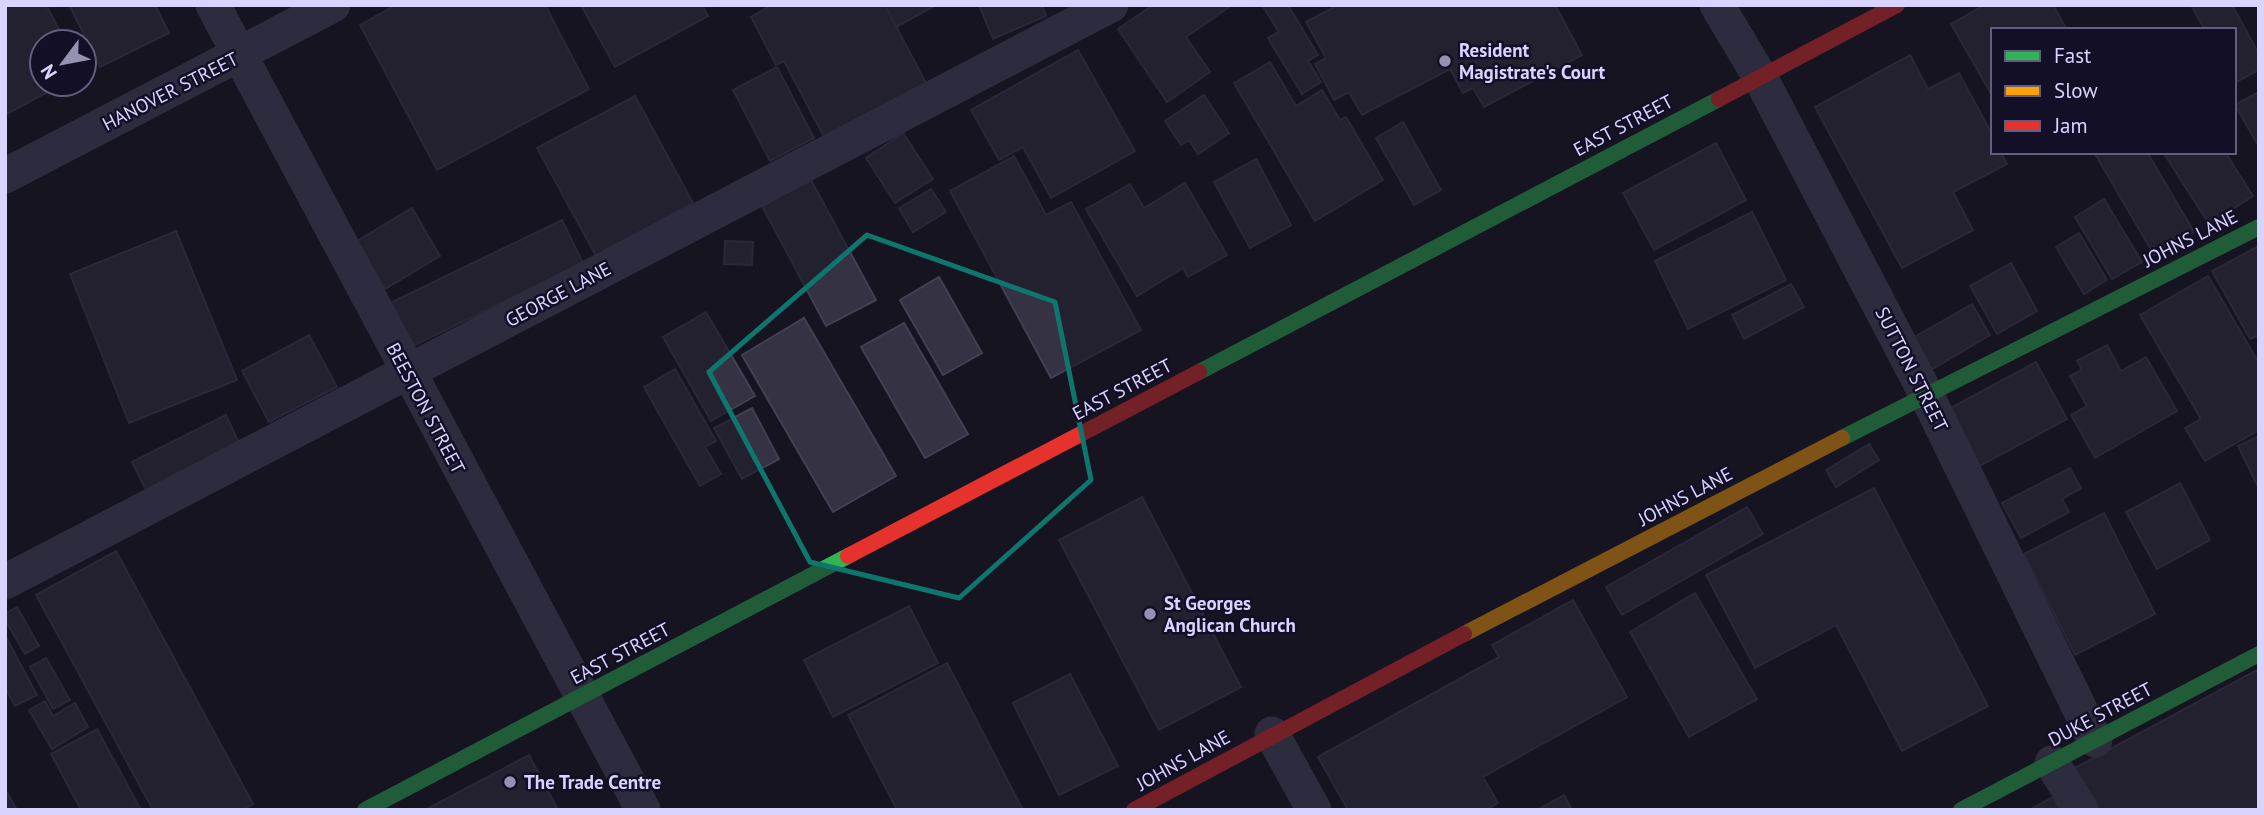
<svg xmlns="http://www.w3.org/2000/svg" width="2264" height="815" font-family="'PT Sans',sans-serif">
<rect width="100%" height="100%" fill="#161421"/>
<g fill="#343243" stroke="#433f54" stroke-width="2">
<polygon points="5,5 46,5 66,42 42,42 42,84 62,84 5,115"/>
<polygon points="69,5 155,5 169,33 100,67"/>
<polygon points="396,5 545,5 589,89 437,170 360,25"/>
<polygon points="581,5 702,5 708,16 615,67"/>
<polygon points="772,5 885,5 926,83 824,137 784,61 776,65 751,17"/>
<polygon points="885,5 936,5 896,27"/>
<polygon points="979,5 1042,5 1046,16 993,39"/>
<polygon points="1153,5 1232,5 1186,37 1210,72 1167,102 1118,29"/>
<polygon points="1262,5 1288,5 1318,55 1308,61 1321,82 1302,94 1268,38 1279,32"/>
<polygon points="1338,5 1555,5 1582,55 1484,107 1473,88 1463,93 1450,69 1362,115 1349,92 1334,100 1315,64 1326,58 1306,22"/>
<polygon points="1984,5 2053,5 2067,30 1993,30 1993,97 1951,24"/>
<polygon points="2191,5 2232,5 2259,54 2259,70 2234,83 2234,30 2205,30"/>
<polygon points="1078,50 1135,151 1051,198 1023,147 999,160 971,110"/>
<polygon points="1910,55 1928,89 1959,73 1993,136 1993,152 2001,152 2007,164 1953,192 1973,230 1902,268 1815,107"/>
<polygon points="1270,62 1296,106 1322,90 1340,120 1346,117 1383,180 1315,221 1234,83"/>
<polygon points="777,67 814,138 770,161 733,90"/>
<polygon points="2259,92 2259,147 2235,105"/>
<polygon points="1204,95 1229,133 1198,154 1189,140 1181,145 1165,121"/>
<polygon points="635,96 693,203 596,256 537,148"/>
<polygon points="1403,122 1441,190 1414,205 1376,138"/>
<polygon points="903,133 933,179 895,203 866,158"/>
<polygon points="1716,143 1746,200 1654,250 1623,193"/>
<polygon points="2094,152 2147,152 2194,232 2154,255"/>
<polygon points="2163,152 2225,152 2253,196 2209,224"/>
<polygon points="1014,156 1046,215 1071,202 1141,330 1051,378 950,191"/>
<polygon points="1256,159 1291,225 1250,248 1214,182"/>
<polygon points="811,180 876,300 826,326 762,206"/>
<polygon points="1185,183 1227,255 1188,277 1183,268 1137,296 1086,209 1130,184 1144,208"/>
<polygon points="931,189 946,212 913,232 899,208"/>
<polygon points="2104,199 2142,262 2112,279 2075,217"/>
<polygon points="412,208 440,256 385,289 357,241"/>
<polygon points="1752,212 1786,280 1688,329 1655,261"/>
<polygon points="562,220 583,263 409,348 388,304"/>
<polygon points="176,231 237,380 129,423 70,274"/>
<polygon points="2079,233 2107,280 2084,294 2056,247"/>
<polygon points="725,241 753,242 752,265 724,264"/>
<polygon points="2259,246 2259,335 2250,339 2212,271"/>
<polygon points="2011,263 2037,311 1997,334 1970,286"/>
<polygon points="2208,276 2259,363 2259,430 2205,461 2185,428 2201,419 2140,315"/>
<polygon points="939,277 982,353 943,375 900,300"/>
<polygon points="1791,284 1804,307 1744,339 1732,315"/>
<polygon points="1972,304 1990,335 1929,371 1911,339"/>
<polygon points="706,312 755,396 711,421 663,337"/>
<polygon points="804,318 896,476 833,512 742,355"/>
<polygon points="904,323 968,434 925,458 861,347"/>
<polygon points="309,335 337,387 269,422 242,371"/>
<polygon points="2107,345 2121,371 2146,357 2177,411 2095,458 2071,415 2087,406 2070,376 2082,370 2077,361"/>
<polygon points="2036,362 2067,419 1978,467 1947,410"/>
<polygon points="675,369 716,441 705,447 721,474 700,486 644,387"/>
<polygon points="752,408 779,459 742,479 714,428"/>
<polygon points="226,415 239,443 146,490 132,462"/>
<polygon points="2259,436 2259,489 2238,446"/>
<polygon points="1869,444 1879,460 1836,487 1826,470"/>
<polygon points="2070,468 2081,488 2062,499 2069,512 2021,538 2002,503"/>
<polygon points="2180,483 2210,540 2157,569 2126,512"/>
<polygon points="1874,488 1988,706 1902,751 1836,625 1755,668 1706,575"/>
<polygon points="1142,497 1241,687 1159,730 1059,540"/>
<polygon points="1747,507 1763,534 1622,615 1606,587"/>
<polygon points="2104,513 2155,614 2075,655 2024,554"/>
<polygon points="116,551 253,804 243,810 153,810 36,595"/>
<polygon points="1695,593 1757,699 1689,737 1630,632"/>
<polygon points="1573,600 1627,697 1483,777 1498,803 1486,810 1348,810 1318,757 1499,657 1492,645"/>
<polygon points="909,606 938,663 833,717 804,660"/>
<polygon points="17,607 39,646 25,654 5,620 5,614"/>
<polygon points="7,639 37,695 15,706 5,688"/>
<polygon points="46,658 70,700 53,709 30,667"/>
<polygon points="947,663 1023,810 897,810 848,715"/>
<polygon points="2259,669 2259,810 2095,810 2073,769"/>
<polygon points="1070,674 1118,766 1059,795 1013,703"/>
<polygon points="45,701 53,716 75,703 88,727 52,749 29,710"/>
<polygon points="97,729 141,810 81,810 51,754"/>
<polygon points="529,755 558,810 425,810"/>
<polygon points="5,789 17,810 5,810"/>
<polygon points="1564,795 1572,810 1537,810"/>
<polygon points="2053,797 2060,810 2029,810"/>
</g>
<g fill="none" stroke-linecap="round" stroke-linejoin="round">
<g stroke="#4a4962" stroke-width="35">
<polyline points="213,5 643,810"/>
<polyline points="1717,5 1760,77 1926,394 2095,740"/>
<polyline points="5,176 333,5"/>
<polyline points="5,582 1111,5"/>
<polyline points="1272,734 1314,810"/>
<polyline points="2052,763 2081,810"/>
</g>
<g stroke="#30b455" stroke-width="16">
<polyline points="1199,372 1719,99"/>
<polyline points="1842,438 2259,227"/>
<polyline points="365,810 848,556"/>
<polyline points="1961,810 2259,654"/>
</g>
<polyline stroke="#ff9f0a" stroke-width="16" points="1464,634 1842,438"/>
<g stroke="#e5322d" stroke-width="16">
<polyline points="1719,99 1897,5"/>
<polyline points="848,556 1199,372"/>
<polyline points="1134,810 1464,634"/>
</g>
</g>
<path d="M0 0H2264V815H0ZM867,235L1055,302L1091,480L959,598L810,562L709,372Z" fill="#161421" fill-opacity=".55" fill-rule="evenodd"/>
<path fill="none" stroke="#0f766e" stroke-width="5" stroke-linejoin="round" d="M867,235L1055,302L1091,480L959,598L810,562L709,372Z"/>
<g fill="#9591b1" stroke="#130f26" stroke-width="2.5">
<circle cx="1445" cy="61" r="7"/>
<circle cx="1150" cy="614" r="7"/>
<circle cx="510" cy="782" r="7"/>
</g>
<g text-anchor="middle" stroke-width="5" stroke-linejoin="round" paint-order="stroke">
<g font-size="19" font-weight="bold" fill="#d9d4ff" stroke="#130f26" text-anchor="start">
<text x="1459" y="57">Resident<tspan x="1459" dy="22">Magistrate's Court</tspan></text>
<text x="1164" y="610">St Georges<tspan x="1164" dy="22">Anglican Church</tspan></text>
<text x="524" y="789">The Trade Centre</text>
</g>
<g font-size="19" fill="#d9d4ff" stroke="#130f26">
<text transform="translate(170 91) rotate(-27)" y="7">HANOVER STREET</text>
<text transform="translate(1623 125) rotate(-28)" y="7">EAST STREET</text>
<text transform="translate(2190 238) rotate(-27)" y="7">JOHNS LANE</text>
<text transform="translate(558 294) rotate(-28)" y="7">GEORGE LANE</text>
<text transform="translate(1912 369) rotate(63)" y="7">SUTTON STREET</text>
<text transform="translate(1122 389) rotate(-28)" y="7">EAST STREET</text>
<text transform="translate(426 408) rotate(62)" y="7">BEESTON STREET</text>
<text transform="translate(1685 496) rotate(-28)" y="7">JOHNS LANE</text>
<text transform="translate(620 653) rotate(-28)" y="7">EAST STREET</text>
<text transform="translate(2100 714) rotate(-28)" y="7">DUKE STREET</text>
<text transform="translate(1183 760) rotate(-29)" y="7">JOHNS LANE</text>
</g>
</g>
<rect width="2264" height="815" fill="none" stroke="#d9d4ff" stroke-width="14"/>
<rect x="1991" y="28" width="245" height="126" fill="#130f26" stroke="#625e7d" stroke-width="2"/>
<rect x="2005" y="51" width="35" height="10" fill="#30b455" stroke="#625e7d" stroke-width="2"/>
<text x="2054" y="63" font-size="21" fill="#d9d4ff">Fast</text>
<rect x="2005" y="86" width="35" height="10" fill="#ff9f0a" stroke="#625e7d" stroke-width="2"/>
<text x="2054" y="98" font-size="21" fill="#d9d4ff">Slow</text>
<rect x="2005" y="121" width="35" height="10" fill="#e5322d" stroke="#625e7d" stroke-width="2"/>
<text x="2054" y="133" font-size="21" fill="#d9d4ff">Jam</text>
<g transform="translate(63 63) rotate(238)"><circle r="33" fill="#130f26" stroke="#625e7d" stroke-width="2"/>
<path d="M0-5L12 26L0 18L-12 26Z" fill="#9591b1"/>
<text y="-10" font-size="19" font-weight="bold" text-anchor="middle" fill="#d9d4ff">N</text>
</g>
</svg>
